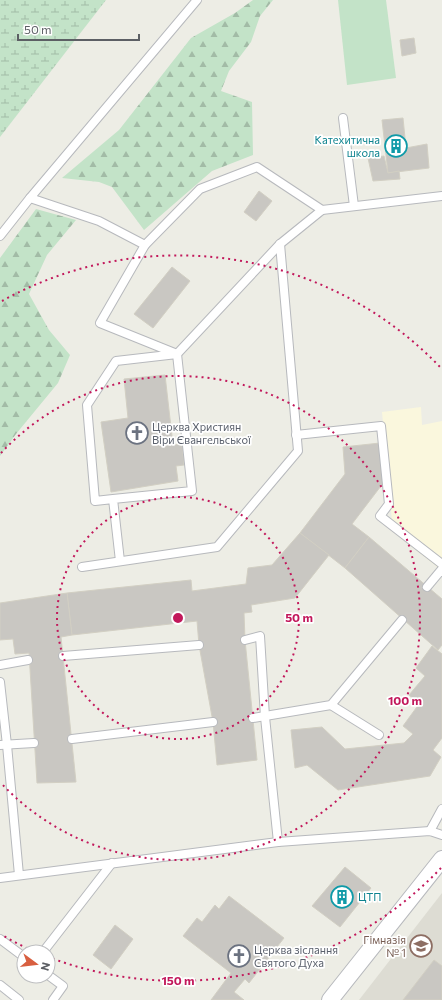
<svg xmlns="http://www.w3.org/2000/svg" width="442" height="1000" font-family="Commissioner,sans-serif">
<defs>
<pattern id="forest-firs" width="22" height="20" patternUnits="userSpaceOnUse"><rect width="22" height="20" fill="#c3e3c8"/><path d="M5 1l3.5 6h-7zM16 11l3.5 6h-7z" fill="#a2bba6"/></pattern>
<pattern id="wetland-marsh" width="20" height="14" patternUnits="userSpaceOnUse"><rect width="20" height="14" fill="#c3e3c8"/><path d="M1 5h8M5 5V1M11 12h8M15 12V8" fill="none" stroke="#a2bba6"/></pattern>
</defs>
<rect width="100%" height="100%" fill="#edede5"/>
<polygon fill="#faf7dd" points="421,407 422,425 442,421 442,571 393,532 382,412"/>
<polygon fill="#dddcd3" points="442,893 442,1000 359,1000"/>
<g fill="url(#forest-firs)">
<polygon points="253,0 273,0 260,16 251,42 229,71 221,91 252,102 253,155 212,171 144,230 112,187 99,182 62,178 119,130 191,38 235,13"/>
<polygon points="36,209 76,220 47,255 29,294 49,330 70,355 58,383 16,434 0,456 0,258"/>
</g>
<polygon fill="url(#wetland-marsh)" points="0,0 106,0 0,137"/>
<polygon fill="#c3e3c8" points="338,0 386,0 396,78 347,85"/>
<g fill="#c9c7c2" stroke="#d2cfc3">
<polygon points="414,38 416,53 402,56 400,40"/>
<polygon points="403,118 406,148 427,144 429,168 388,173 382,120"/>
<polygon points="384,156 388,173 399,171 400,179 373,181 368,158"/>
<polygon points="259,191 272,201 256,221 244,212"/>
<polygon points="172,267 190,281 153,328 134,314"/>
<polygon points="165,375 173,445 182,444 184,465 176,466 178,481 111,492 101,422 128,418 124,379"/>
<polygon points="380,443 384,482 352,524 369,537 345,568 300,533 345,474 343,447"/>
<polygon points="300,533 329,555 295,598 251,605 252,612 244,613 245,640 257,760 217,765 213,722 199,645 197,621 72,635 67,593 191,580 192,591 246,584 248,568 272,565"/>
<polygon points="369,537 442,599 442,645 438,650 345,568"/>
<polygon points="67,593 72,635 61,637 76,782 37,783 29,653 15,654 13,639 0,640 0,603"/>
<polygon points="432,646 442,654 442,738 433,750 441,757 430,776 338,790 307,765 295,768 291,730 322,727 345,749 404,743 413,734 403,726 419,704 409,695 425,676 416,668"/>
<polygon points="345,867 371,888 340,927 312,906"/>
<polygon points="229,896 284,938 249,983 245,979 234,992 244,1000 211,1000 231,973 183,936 197,918 202,922 215,905 219,909"/>
<polygon points="115,925 133,939 111,969 93,955"/>
<polygon points="434,960 442,966 442,1000 403,1000"/>
</g>
<g fill="none" stroke-linecap="round" stroke-linejoin="round">
<g stroke="#b7b9bd" stroke-width="10">
<g id="lane">
<polyline points="343,118 354,206"/>
<polyline points="30,198 99,221 145,245 200,189 257,167 322,210"/>
<polyline points="0,236 30,198 197,0"/>
<polyline points="145,245 100,323 177,354 280,244 322,210 442,196"/>
<polyline points="296,435 381,426 389,504 380,516 442,564"/>
<polyline points="113,499 192,491 177,354 116,361 87,405 95,501 113,499 120,561"/>
<polyline points="82,567 217,547 298,451 280,244"/>
<polyline points="427,587 442,569"/>
<polyline points="245,640 260,636 265,717 278,842"/>
<polyline points="63,656 199,645"/>
<polyline points="0,665 28,660"/>
<polyline points="0,682 7,745 19,875"/>
<polyline points="331,705 379,735"/>
<polyline points="253,718 331,705 402,620"/>
<polyline points="72,739 213,722"/>
<polyline points="0,745 34,743"/>
<polyline points="430,831 442,809"/>
<polyline points="0,878 278,842 430,831 442,835"/>
<polyline points="0,939 24,957"/>
<polyline points="43,952 112,863"/>
<polyline points="48,975 63,986 53,1000"/>
<polyline points="0,985 19,1000"/>
</g>
</g>
<g stroke="#b7b9bd" stroke-width="18">
<polyline id="street" points="330,1000 442,859"/>
</g>
<use href="#lane" stroke="#fff" stroke-width="8"/>
<use href="#street" stroke="#fff" stroke-width="16"/>
</g>
<g fill="none" stroke="#c2185b" stroke-width="2" stroke-dasharray="2 4">
<circle cx="178" cy="618" r="121"/>
<path d="M1 453A242 242 0 1 1 1 783"/>
<path d="M441 868A363 363 0 0 1 51 958M33 951A363 363 0 0 1 2 935M2 301A363 363 0 0 1 441 368"/>
</g>
<defs>
<g id="building-ring" transform="scale(1.15)"><circle r="9.5" fill="#fff" stroke="#0f9aa8" stroke-width="1.5"/><path d="M-4-6H4V6H1V3H-1V6H-4ZM-2.5-4.3h1.7v1.8h-1.7ZM.8-4.3h1.7v1.8H.8ZM-2.5-1h1.7V.8h-1.7ZM.8-1h1.7V.8H.8Z" fill="#0f9aa8"/></g>
<g id="church-ring" transform="scale(1.15)"><circle r="9.5" fill="#fff" stroke="#6b7280" stroke-width="1.5"/><path d="M-1.2-6h2.4v3.5h3.3v2.4h-3.3V6h-2.4V-.1h-3.3v-2.4h3.3Z" fill="#6b7280"/></g>
<g id="school-ring" transform="scale(1.15)"><circle r="9.5" fill="#fff" stroke="#8d6e63" stroke-width="1.5"/><path d="M0-5L7-2L0 1L-7-2ZM-4 1L0 2.5L4 1V4Q0 6-4 4Z" fill="#8d6e63"/></g>
</defs>
<g fill-rule="evenodd">
<use href="#building-ring" x="396" y="146"/>
<use href="#church-ring" x="137" y="433"/>
<use href="#building-ring" x="342" y="897"/>
<use href="#school-ring" x="421" y="946"/>
<use href="#church-ring" x="239" y="956"/>
</g>
<g text-anchor="middle" stroke-width="3.5" stroke-linejoin="round" paint-order="stroke">
<g font-size="11" fill="#0d838f" stroke="#fff" text-anchor="end">
<text x="380" y="144">Катехитична<tspan x="380" dy="13">школа</tspan></text>
<text x="358" y="901" text-anchor="start">ЦТП</text>
</g>
<g font-size="11" fill="#5b616d" stroke="#fff" text-anchor="start">
<text x="152" y="431">Церква Християн<tspan x="152" dy="13">Віри Євангельської</tspan></text>
<text x="254" y="954">Церква зіслання<tspan x="254" dy="13">Святого Духа</tspan></text>
</g>
<g font-size="11" fill="#785e54" stroke="#fff" text-anchor="end">
<text x="406" y="944">Гімназія<tspan x="406" dy="13">№ 1</tspan></text>
</g>
</g>
<circle cx="178" cy="618" r="6" fill="#c2185b" stroke="#fff" stroke-width="2"/>
<g font-size="12" text-anchor="middle" font-weight="bold" fill="#c2185b" stroke="#fff" stroke-width="3.5" stroke-linejoin="round" paint-order="stroke">
<text x="299" y="622">50 m</text>
<text x="405" y="705">100 m</text>
<text x="178" y="985">150 m</text>
</g>
<g transform="translate(36 964) rotate(105)"><circle r="19" fill="#ffffff" stroke="#bebfc1"/>
<path d="M0-3L7 15L0 10L-7 15Z" fill="#d85f40"/>
<text y="-6" font-size="11" font-weight="bold" text-anchor="middle" fill="#5c5f64">N</text>
</g>
<path d="M18 34v6h121v-6" fill="none" stroke="#5c5f64" stroke-width="2"/>
<text x="24" y="34" font-size="12" fill="#5c5f64" stroke="#ffffff" stroke-width="3" paint-order="stroke">50 m</text>
</svg>
